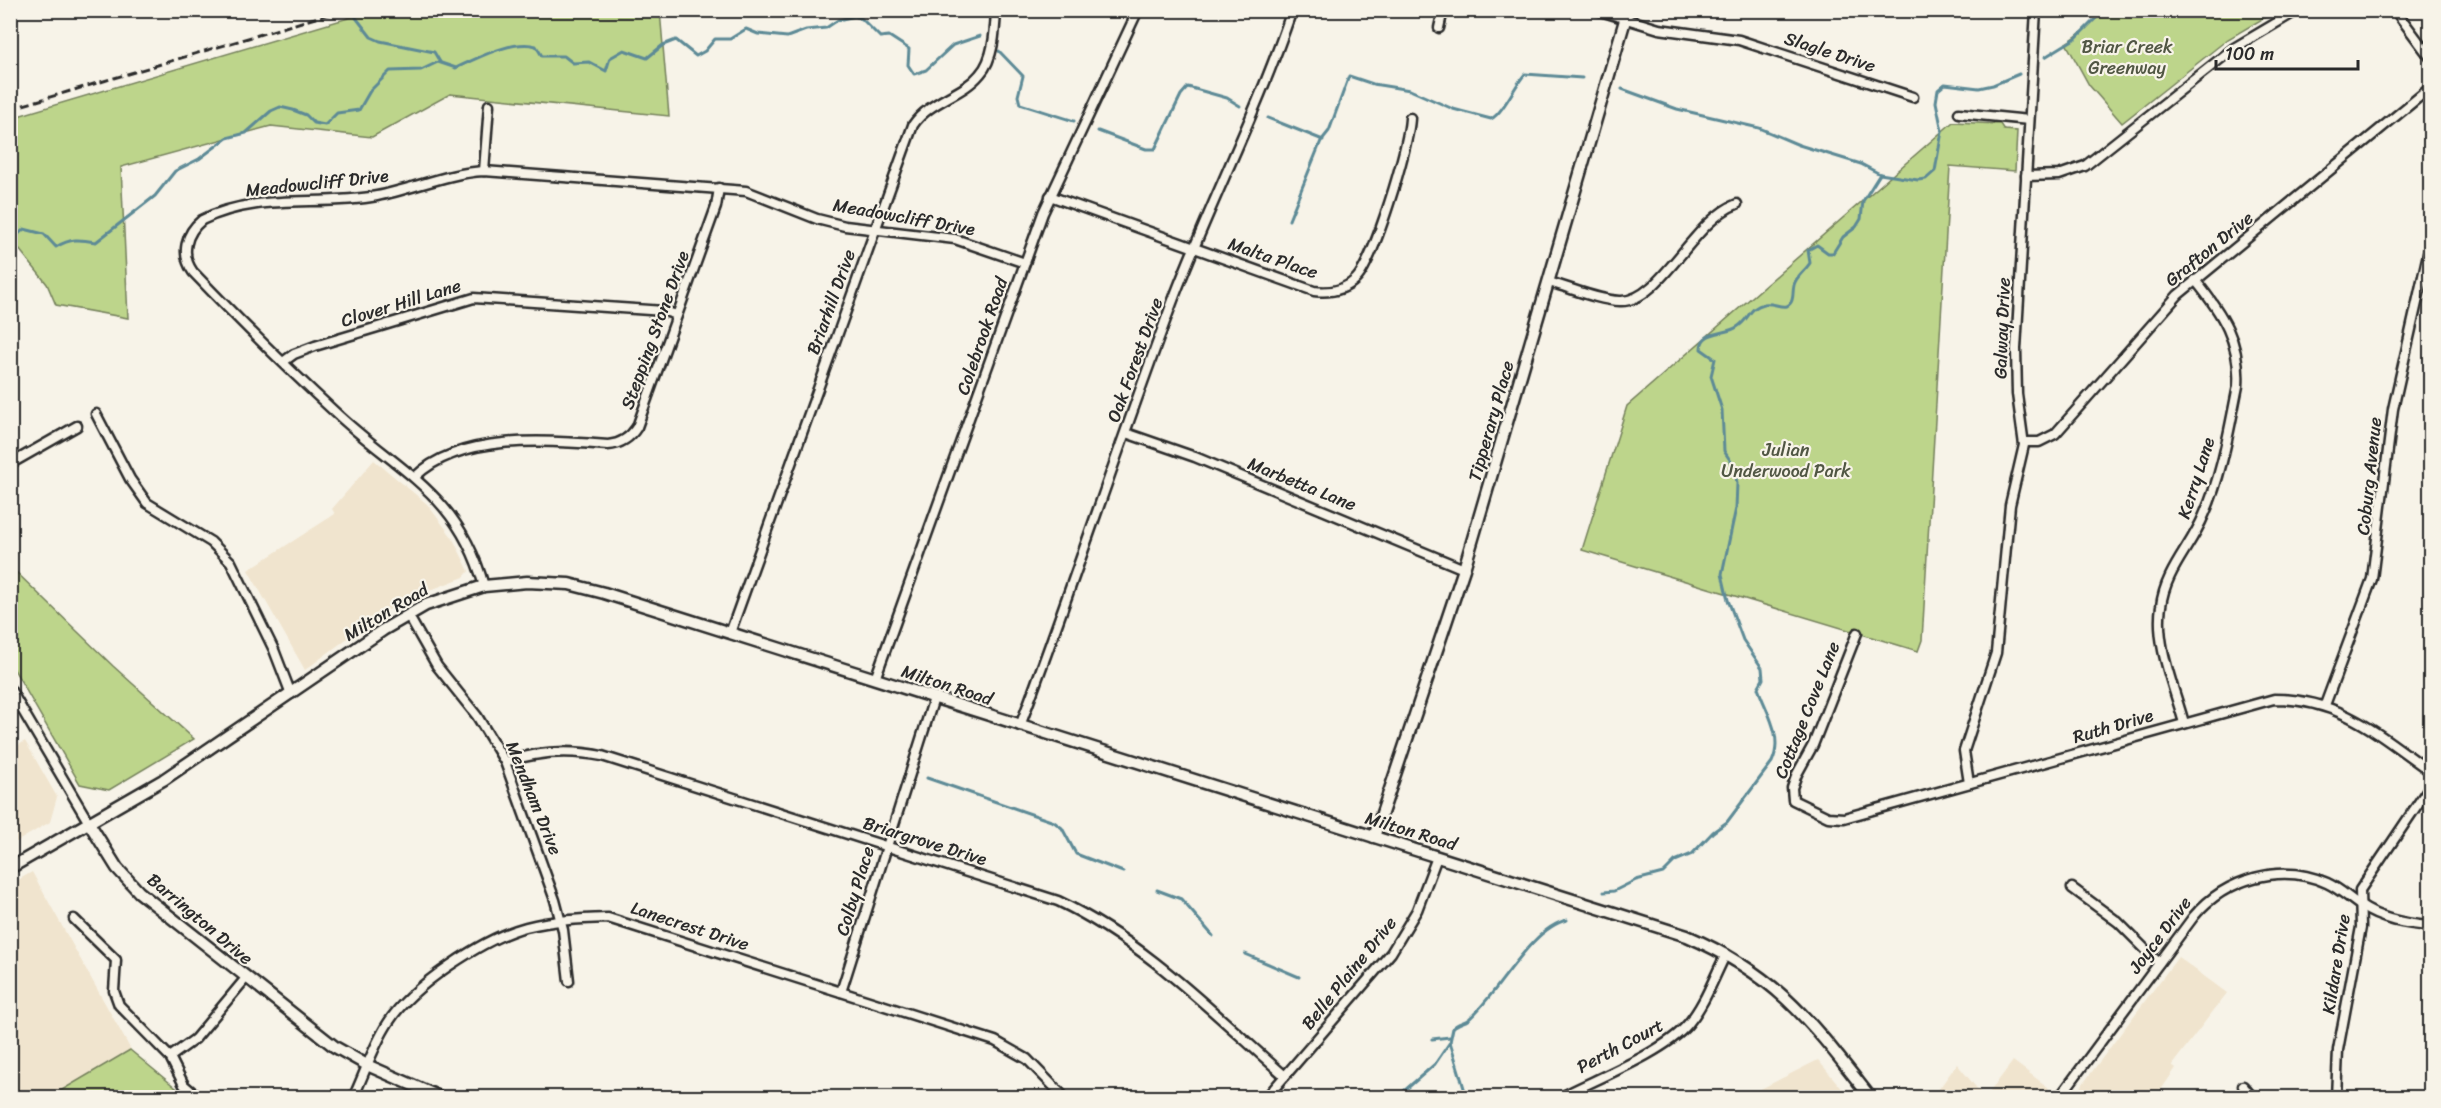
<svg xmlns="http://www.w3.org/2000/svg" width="2441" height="1108" font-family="Sriracha,sans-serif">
<rect width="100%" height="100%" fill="#f7f3e8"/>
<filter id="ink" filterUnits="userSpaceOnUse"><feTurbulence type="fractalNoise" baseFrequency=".0167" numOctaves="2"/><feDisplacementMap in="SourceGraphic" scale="12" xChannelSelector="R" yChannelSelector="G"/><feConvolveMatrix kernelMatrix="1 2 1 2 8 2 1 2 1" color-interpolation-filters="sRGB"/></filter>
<g filter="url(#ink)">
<g fill="#f0e4ce">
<polygon points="374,460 427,504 452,537 469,571 464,577 410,598 376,617 305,670 248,570 335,514 332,509"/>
<polygon points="25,741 57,797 50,822 11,845 11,750"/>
<polygon points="32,872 131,1050 50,1097 11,1097 11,884"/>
<polygon points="2178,957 2227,993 2172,1065 2176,1068 2156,1097 2073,1097"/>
<polygon points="1818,1060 1849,1097 1745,1097"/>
<polygon points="2013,1061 2049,1088 2042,1097 1986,1097"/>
<polygon points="1957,1064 1984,1097 1933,1097"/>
</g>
<g fill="#bdd58b" stroke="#74805b" stroke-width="1.5">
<polygon points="372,11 660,11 669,116 450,94 372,137 271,126 121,167 128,318 56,305 47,284 11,239 11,118"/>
<path d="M2107,11V10L2276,11L2228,39L2122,123L2089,85L2066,43C2083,34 2091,20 2107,11Z"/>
<polygon points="1953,122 2000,124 2004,130 2017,131 2015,171 1950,166 1922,640 1918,651 1582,550 1627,406"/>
<polygon points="10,566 113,666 194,739 109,790 80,784 11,664"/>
<polygon points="130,1050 187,1097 50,1097"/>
</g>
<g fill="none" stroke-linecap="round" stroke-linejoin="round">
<g stroke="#5d8a96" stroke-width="3">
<polyline points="354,15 371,37 380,41 434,52 440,62"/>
<polyline points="999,51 1023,76 1018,96 1020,104 1074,121"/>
<polyline points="2045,57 2076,38 2104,10"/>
<polyline points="1622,89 1677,109 1759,128 1799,145 1861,164 1880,174 1918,180 1926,179 1935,171 1942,131 1936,102 1938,90 1945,84 1979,88 1993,85 2019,74"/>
<polyline points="1268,118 1323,140"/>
<polyline points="1098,131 1146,149 1155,149 1181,95 1188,87 1227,98 1240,106"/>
<path d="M1289,220L1321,141L1329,131L1349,76L1373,84L1410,90L1453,109L1491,119C1503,113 1515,85 1525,74L1582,78"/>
<path d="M10,242L24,229L44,234L56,247C71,238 79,239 96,242L155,196L175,171L199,159L227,138L246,133L271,111L280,107L293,110L306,115L314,123L325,125L337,113L359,110L370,91L390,71L421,70L438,62L456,68C477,58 514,39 536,46L542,56H564L573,63L589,62L606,71L610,58L624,50L647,58L663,45L676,40L696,56L705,51L715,39H730L746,29L758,34L787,37L806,30L826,28L838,20L855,16L862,19L880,37L889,36L909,49L908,65L914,74L926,70L953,45L980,36"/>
<polyline points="927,778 1054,822 1062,828 1076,854 1123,872"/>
<polyline points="1157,890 1181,899 1213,936"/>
<path d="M1604,892L1614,891L1636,880L1663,873L1675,861L1692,854L1713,832L1727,822L1772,762C1784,736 1766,712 1758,688L1763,679L1762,668L1743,640L1728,600L1722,574L1736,508L1737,483L1734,466L1724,451L1722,410L1711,376L1715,359L1701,349C1701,330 1726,335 1737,327C1749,320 1749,307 1764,304C1772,302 1780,308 1787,306C1795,302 1792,292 1794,285C1796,276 1805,271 1810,263L1808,250L1817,245L1828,253H1833L1843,237L1856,227L1861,219L1863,201L1880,174"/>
<polyline points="1245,954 1299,977"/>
<polyline points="1432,1039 1450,1037"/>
<polyline points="1396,1098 1435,1064 1450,1042"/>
<path d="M1467,1098L1450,1042L1453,1028C1457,1023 1464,1023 1469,1019C1499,993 1530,928 1567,920"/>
</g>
<g stroke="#2b2b2b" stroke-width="13">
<g id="minor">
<polyline points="1597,10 1659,29 1739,40 1913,97"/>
<polyline points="2395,10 2430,57"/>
<polyline points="1439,28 1443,10"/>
<polyline points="1959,113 2029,120"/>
<polyline points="484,171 489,105"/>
<polyline points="2026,176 2059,175 2085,166 2234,48 2298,10"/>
<path d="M1050,196L1314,291C1330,293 1344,291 1356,279C1374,261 1409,146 1410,118"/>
<path d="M1549,282C1571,288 1597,300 1620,301C1660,303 1693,220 1737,204"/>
<polyline points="283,362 294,354 315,346 474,298 664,311 677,315"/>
<polyline points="96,414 130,479 147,503 211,542 231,562 274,650 291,694"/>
<polyline points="1126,433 1195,457 1464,569"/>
<polyline points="2024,442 2039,442 2055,434 2178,295 2430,88"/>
<polyline points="10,464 77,426"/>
<path d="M415,477C459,433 550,440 608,445C620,444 630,438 637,427L716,207L719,188"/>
<path d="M484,586C458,493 400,473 336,413C287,368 239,320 193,272C180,254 186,233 202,220C257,192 319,207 377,196C413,189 447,173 484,171L746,191L817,219L845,226L955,239L1025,263"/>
<polyline points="408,615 437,666 477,716 505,762 555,900 563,930 569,981"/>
<path d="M730,633L913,125C930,100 962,96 980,74C994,59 995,30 996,10"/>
<path d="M1857,633L1813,745L1797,774L1792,788L1793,800L1828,817L1844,818L2274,699C2341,699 2379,735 2430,771"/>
<polyline points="875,679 1043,213 1138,10"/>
<polyline points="10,689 89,823"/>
<polyline points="2325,705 2372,579 2393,409 2430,245"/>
<path d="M2184,723C2174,686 2155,645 2161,606C2165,571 2191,547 2204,515C2222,475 2229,430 2238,386C2241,342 2222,313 2195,280"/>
<path d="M1020,726C1074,583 1121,438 1175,295C1212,199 1259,108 1292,10"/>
<path d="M505,762C538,751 568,749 602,756L1058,901C1145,942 1213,1013 1285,1076"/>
<polyline points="1969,783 1964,751 1996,653 2010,505 2024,445 2017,394 2016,349 2036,10"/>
<polyline points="2072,888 2118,922 2159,963"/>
<polyline points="74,919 116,960 114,991 119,1005 170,1057 184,1085 199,1098"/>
<polyline points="841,992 934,698"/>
<polyline points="170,1057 195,1039 246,978"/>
<polyline points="2243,1086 2253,1098"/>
<path d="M353,1098C365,1073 373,1046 388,1023C411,986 484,938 526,927C553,920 580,919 608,918L995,1041L1027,1059L1065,1098"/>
<polyline points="1266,1098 1391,953 1417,910 1437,857"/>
<path d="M1559,1098C1595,1079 1664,1053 1688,1024C1705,1004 1714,977 1726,954"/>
<path d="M2059,1098L2194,916C2225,879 2281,862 2327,883C2340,889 2349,898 2361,906C2381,920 2407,924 2430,926"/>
<polyline points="2336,1098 2338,1050 2361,927 2360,890 2430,786"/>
</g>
</g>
<g stroke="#2b2b2b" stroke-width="15">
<g id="tertiary">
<polyline points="89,823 117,868 139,892 335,1047 367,1065 442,1098"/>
<polyline points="1374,837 1464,569 1628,10"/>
<path d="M10,868L163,780L383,630L426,605L484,586L527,582L569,584L604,593L1687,936C1778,975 1812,1023 1871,1098"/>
</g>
</g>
<use href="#minor" stroke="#f7f3e8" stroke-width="8"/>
<use href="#tertiary" stroke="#f7f3e8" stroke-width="10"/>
<polyline stroke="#2b2b2b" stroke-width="3" stroke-dasharray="9 4.5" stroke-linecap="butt" points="10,109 342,10"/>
</g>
</g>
<g text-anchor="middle" stroke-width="4.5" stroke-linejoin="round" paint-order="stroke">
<g font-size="18" fill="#505643" stroke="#f7f3e8">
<text x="2127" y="53">Briar Creek<tspan x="2127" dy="21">Greenway</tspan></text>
<text x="1786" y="456">Julian<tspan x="1786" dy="21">Underwood Park</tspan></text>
</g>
<g font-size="18" fill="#2b2b2b" stroke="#f7f3e8">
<text transform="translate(1830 52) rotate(18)" y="6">Slagle Drive</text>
<text transform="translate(317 183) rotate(-6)" y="6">Meadowcliff Drive</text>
<text transform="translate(904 217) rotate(10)" y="6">Meadowcliff Drive</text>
<text transform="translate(2209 249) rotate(-39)" y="6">Grafton Drive</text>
<text transform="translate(1273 258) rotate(19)" y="6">Malta Place</text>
<text transform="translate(831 302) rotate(-70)" y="6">Briarhill Drive</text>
<text transform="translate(401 303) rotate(-17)" y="6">Clover Hill Lane</text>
<text transform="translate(2002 328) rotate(-88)" y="6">Galway Drive</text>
<text transform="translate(655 330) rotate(-70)" y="6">Stepping Stone Drive</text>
<text transform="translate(982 336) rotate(-71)" y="6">Colebrook Road</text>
<text transform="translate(1135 360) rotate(-70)" y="6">Oak Forest Drive</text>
<text transform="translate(1491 421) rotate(-74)" y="6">Tipperary Place</text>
<text transform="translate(2369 476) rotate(-84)" y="6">Coburg Avenue</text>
<text transform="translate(2196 478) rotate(-72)" y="6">Kerry Lane</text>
<text transform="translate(1302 484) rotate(22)" y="6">Marbetta Lane</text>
<text transform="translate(386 612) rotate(-31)" y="6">Milton Road</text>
<text transform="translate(947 685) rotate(18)" y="6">Milton Road</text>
<text transform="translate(1807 710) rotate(-68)" y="6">Cottage Cove Lane</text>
<text transform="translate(2113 726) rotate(-16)" y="6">Ruth Drive</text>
<text transform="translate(534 798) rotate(68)" y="6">Mendham Drive</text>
<text transform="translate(1411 831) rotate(17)" y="6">Milton Road</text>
<text transform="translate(925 841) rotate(17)" y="6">Briargrove Drive</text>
<text transform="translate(855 891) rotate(-73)" y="6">Colby Place</text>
<text transform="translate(200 919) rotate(40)" y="6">Barrington Drive</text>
<text transform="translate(690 926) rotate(18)" y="6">Lanecrest Drive</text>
<text transform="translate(2160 935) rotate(-53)" y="6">Joyce Drive</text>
<text transform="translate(2336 964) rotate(-81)" y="6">Kildare Drive</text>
<text transform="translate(1349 973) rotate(-51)" y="6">Belle Plaine Drive</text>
<text transform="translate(1620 1046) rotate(-28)" y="6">Perth Court</text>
</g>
</g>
<rect width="2441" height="1108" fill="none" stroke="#f7f3e8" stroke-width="36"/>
<rect x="18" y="18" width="2405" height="1072" fill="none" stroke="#2b2b2b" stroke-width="2" filter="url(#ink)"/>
<path d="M2216 60v9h142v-9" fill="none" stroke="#2b2b2b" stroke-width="3"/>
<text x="2225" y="60" font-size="18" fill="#2b2b2b" stroke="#f7f3e8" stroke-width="4.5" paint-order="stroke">100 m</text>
</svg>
